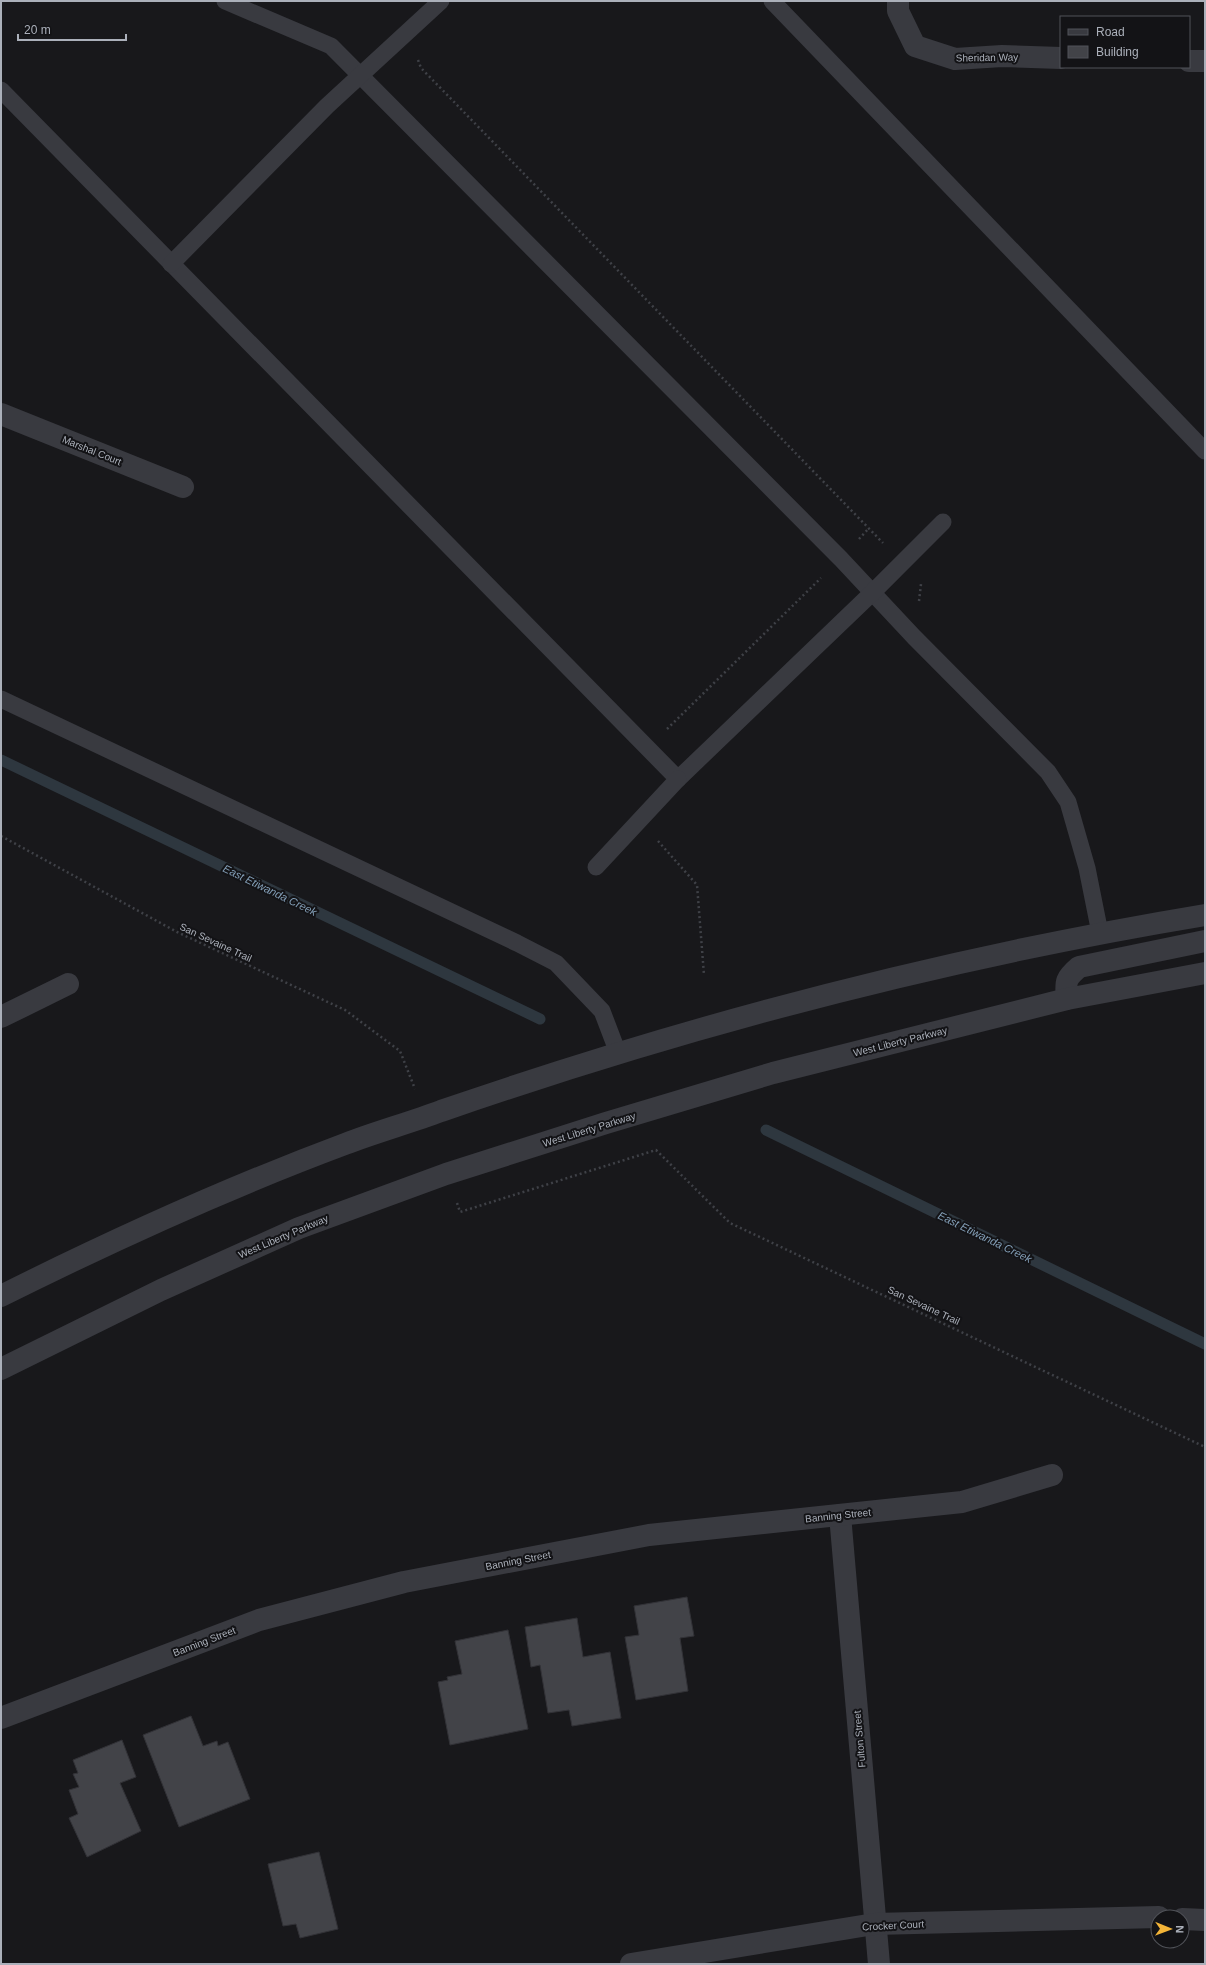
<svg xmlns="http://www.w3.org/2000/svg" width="1206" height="1965" font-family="Arial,sans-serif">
<rect width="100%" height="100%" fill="#18181b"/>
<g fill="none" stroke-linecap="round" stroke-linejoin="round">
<g stroke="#2e373f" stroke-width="11">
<polyline points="1,760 540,1019"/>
<polyline points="766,1130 1205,1344"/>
</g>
</g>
<g fill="#424348" stroke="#323237">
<polygon points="687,1597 694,1636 680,1638 688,1691 636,1700 625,1637 639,1635 634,1606"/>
<polygon points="577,1618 583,1657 610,1652 621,1718 572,1726 569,1710 548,1713 540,1665 531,1667 525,1627"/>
<polygon points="508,1630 528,1729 450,1745 438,1682 448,1680 447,1677 462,1674 455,1641"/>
<polygon points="191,1716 203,1746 217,1741 218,1746 228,1742 250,1799 179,1827 143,1735"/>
<polygon points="122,1740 136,1777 120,1783 141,1831 87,1857 69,1818 78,1814 69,1790 79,1787 73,1774 78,1773 73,1760"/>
<polygon points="319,1852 338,1929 300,1938 296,1924 283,1926 268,1864"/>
</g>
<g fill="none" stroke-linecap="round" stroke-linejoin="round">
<g stroke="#3f4147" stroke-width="2.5" stroke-dasharray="2 3" stroke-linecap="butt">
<polyline points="418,60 421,68 883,543"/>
<polyline points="859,539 869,528"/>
<polyline points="919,601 921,584"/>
<polyline points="667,729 821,578"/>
<polyline points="1,836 177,932 345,1010 400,1051 415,1089"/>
<polyline points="658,841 697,885 704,975"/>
<polyline points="457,1203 460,1212 656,1150 730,1223 1205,1447"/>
</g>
<g stroke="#393a40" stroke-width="17">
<polyline points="225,1 331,46 841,559 914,637 1048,772 1068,802 1087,868 1100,933"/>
<polyline points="772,1 1205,451"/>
<polyline points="1,90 678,779 873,592 943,522"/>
<polyline points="171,264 327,106 441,1"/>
<polyline points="1,699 517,943 556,963 602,1011 618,1053"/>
<polyline points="596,867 678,779"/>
</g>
<g stroke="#393a40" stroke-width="22">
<polyline points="898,1 898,11 915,46 955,59 1002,56 1061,58"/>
<polyline points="1189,61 1205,61"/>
<polyline points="1,414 183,487"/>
<polyline points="1,1017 68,984"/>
<polyline points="840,1515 879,1964"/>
<polyline points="1,1718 259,1620 404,1582 649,1535 962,1502 1052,1475"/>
<polyline points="1182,1919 1205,1920"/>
<polyline points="631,1964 874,1924 1159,1917"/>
</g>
<g stroke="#393a40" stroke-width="22">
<path d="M1067,999C1065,981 1066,978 1079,967L1205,941"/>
<path d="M1,1296C113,1240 227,1188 345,1144C376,1132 409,1123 441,1111C690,1025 945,958 1205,915"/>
<polyline points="1,1369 161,1290 299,1228 446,1174 606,1123 773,1073 1067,999 1205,973"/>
</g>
</g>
<g text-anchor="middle" stroke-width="4" stroke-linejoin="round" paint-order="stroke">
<g font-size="10" fill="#abb0ba" stroke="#131316">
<text transform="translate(987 57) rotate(-1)" y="4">Sheridan Way</text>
<text transform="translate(92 450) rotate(22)" y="4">Marshal Court</text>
<text transform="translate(216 942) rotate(25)" y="4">San Sevaine Trail</text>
<text transform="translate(900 1041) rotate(-14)" y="4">West Liberty Parkway</text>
<text transform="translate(589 1129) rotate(-17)" y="4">West Liberty Parkway</text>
<text transform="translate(283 1236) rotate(-23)" y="4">West Liberty Parkway</text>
<text transform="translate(924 1305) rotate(25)" y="4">San Sevaine Trail</text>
<text transform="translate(838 1515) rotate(-6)" y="4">Banning Street</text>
<text transform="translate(518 1560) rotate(-11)" y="4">Banning Street</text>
<text transform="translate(204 1641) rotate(-21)" y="4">Banning Street</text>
<text transform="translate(859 1739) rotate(-95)" y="4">Fulton Street</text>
<text transform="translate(893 1925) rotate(-3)" y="4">Crocker Court</text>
</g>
<g font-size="11" font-style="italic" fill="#829db5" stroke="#131316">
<text transform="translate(270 890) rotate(26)" y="4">East Etiwanda Creek</text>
<text transform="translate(985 1237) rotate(26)" y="4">East Etiwanda Creek</text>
</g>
</g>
<rect width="1206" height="1965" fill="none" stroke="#abb0ba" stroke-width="4"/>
<rect x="1060" y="16" width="130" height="52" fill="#131316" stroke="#505258"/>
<rect x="1068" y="29" width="20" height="6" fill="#393a40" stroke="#505258"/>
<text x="1096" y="36" font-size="12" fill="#abb0ba">Road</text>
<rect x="1068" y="46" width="20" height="12" fill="#424348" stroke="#505258"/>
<text x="1096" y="56" font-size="12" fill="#abb0ba">Building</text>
<g transform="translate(1170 1929) rotate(91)"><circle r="19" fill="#131316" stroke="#505258"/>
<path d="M0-3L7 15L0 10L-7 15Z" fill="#f3b438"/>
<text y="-6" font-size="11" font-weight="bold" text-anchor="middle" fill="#abb0ba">N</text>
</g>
<path d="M18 34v6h108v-6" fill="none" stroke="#abb0ba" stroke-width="2"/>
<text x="24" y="34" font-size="12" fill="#abb0ba" stroke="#131316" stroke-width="3" paint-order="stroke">20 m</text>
</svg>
